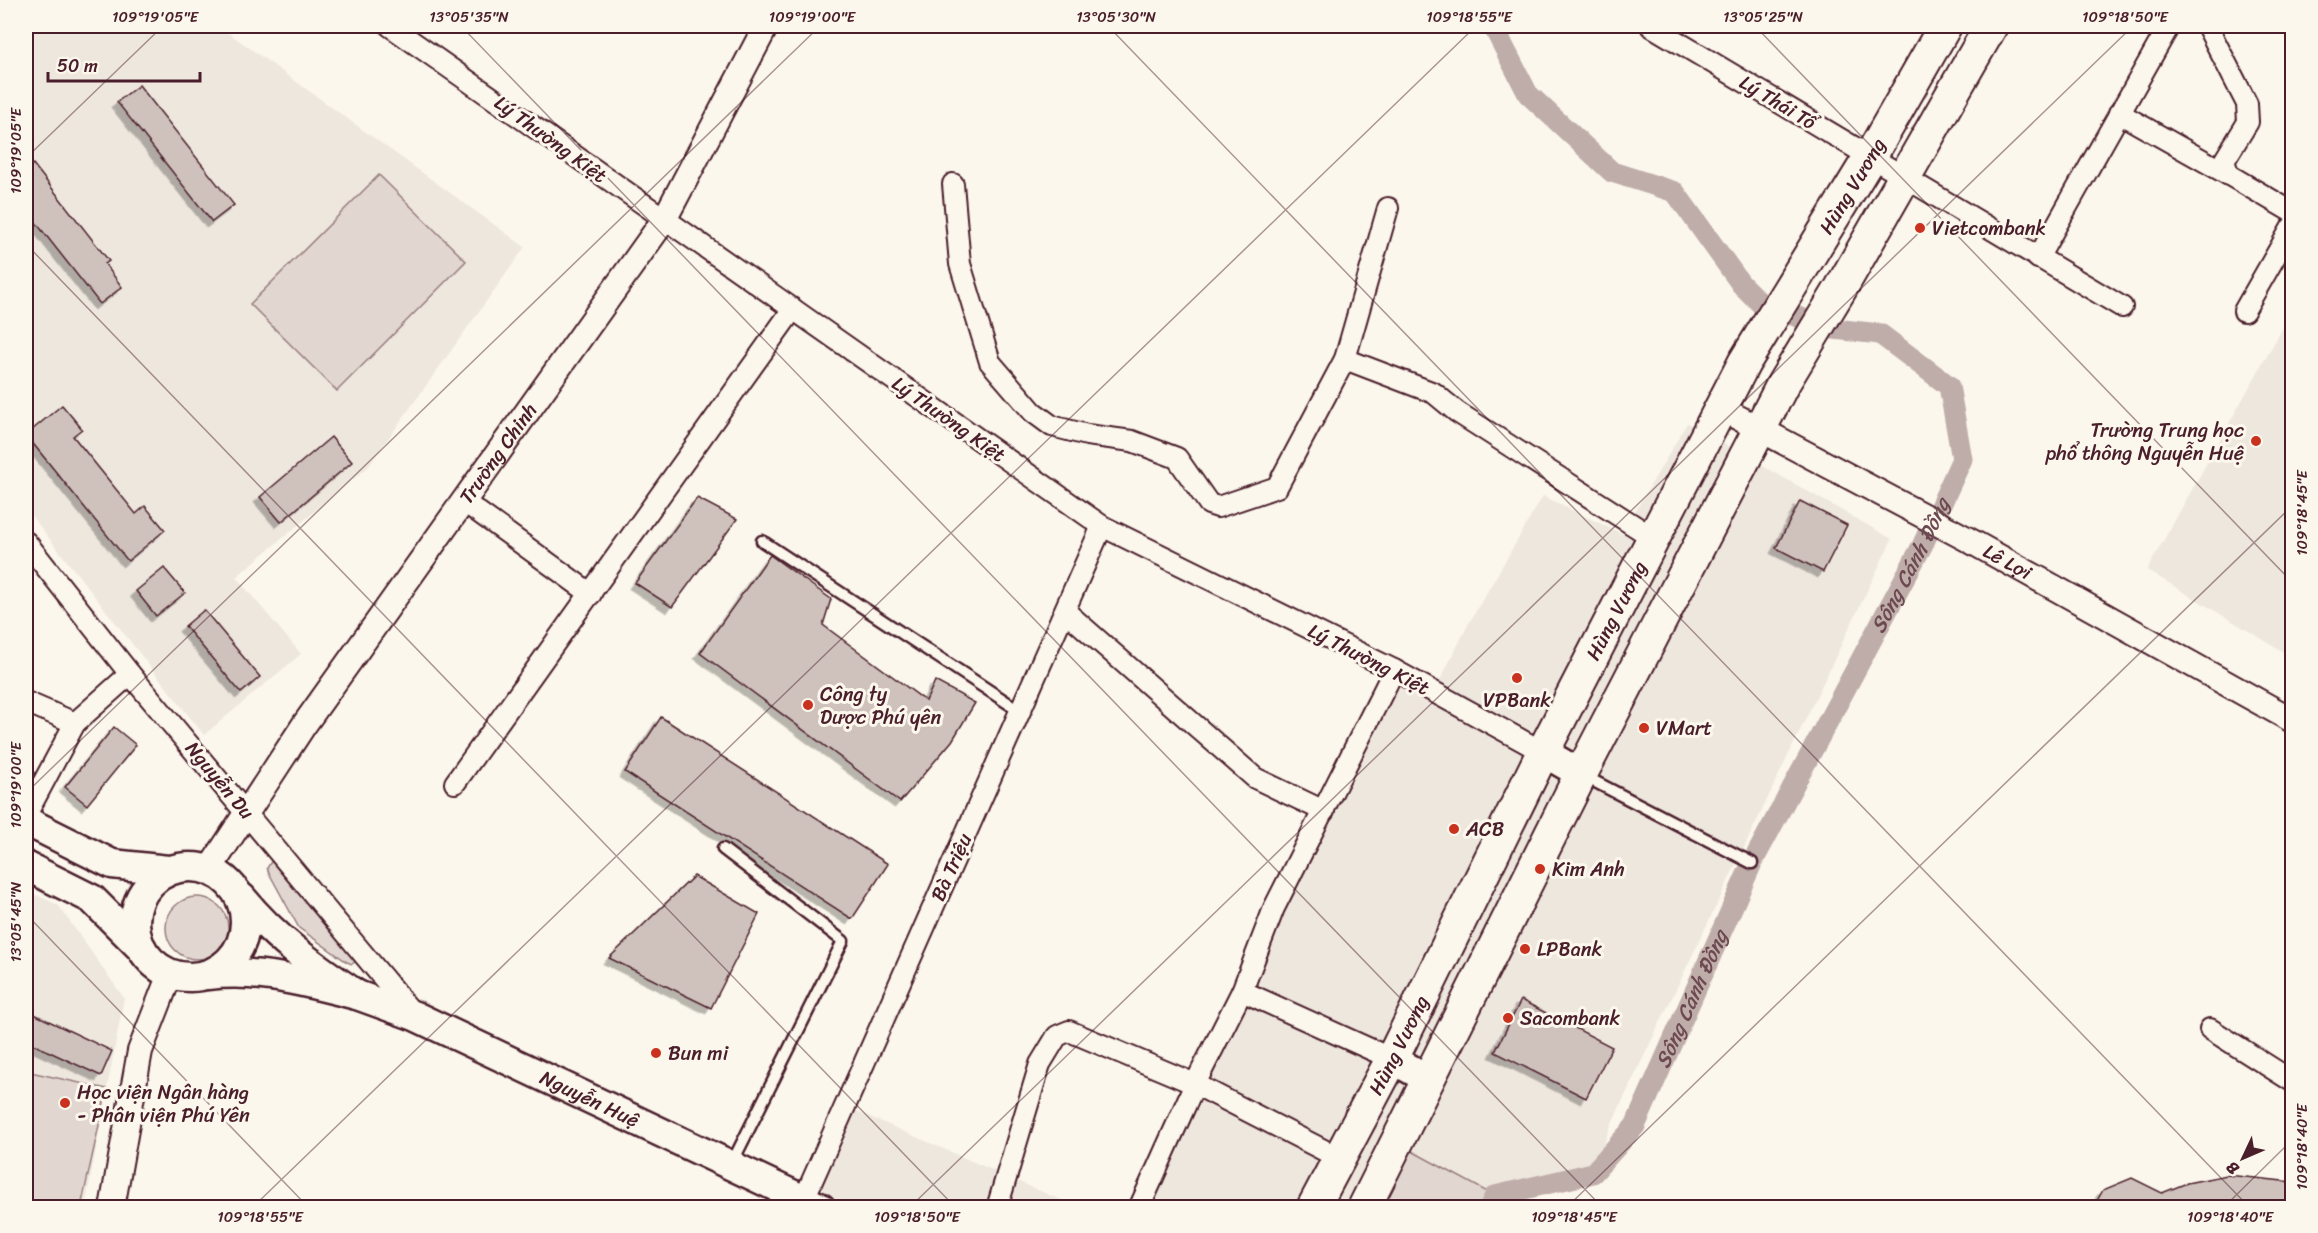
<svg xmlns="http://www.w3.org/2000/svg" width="2318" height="1233" font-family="Sriracha,sans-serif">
<defs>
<filter id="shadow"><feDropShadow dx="-5.5" dy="5.5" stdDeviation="0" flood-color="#0004"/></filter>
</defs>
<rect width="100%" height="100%" fill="#fbf7ec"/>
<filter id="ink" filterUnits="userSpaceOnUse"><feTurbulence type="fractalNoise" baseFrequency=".0167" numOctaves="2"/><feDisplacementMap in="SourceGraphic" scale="12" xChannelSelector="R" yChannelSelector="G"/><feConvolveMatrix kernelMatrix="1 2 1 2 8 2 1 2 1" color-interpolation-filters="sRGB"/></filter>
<g filter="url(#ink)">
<g fill="#eee7de">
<polygon points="26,26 219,26 525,247 368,467 236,577 301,654 204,735 26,509"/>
<polygon points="2292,311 2292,657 2147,570"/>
<polygon points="1687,423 1892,539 1611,1125 1593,1173 1495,1196 1397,1143 1364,1207 1138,1208 1330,787 1377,677 1430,700 1469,623 1543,496 1622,534"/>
<polygon points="26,890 58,905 124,998 85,1207 26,1208"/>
<polygon points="845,1106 1077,1207 821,1208 803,1200"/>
</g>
<g fill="#e2d7d0" stroke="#967b7e" stroke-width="1.5">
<polygon points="379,175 466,261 337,391 250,304"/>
<polygon points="272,860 280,860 356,956 356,961 352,964 347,962 299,928 269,873 267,868"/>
<circle cx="197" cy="928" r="31"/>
<polygon points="26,1071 107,1089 81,1207 57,1207 26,1201"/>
<polygon points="1397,1143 1495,1196 1489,1207 1364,1208"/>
</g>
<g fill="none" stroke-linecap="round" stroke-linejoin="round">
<path stroke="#bfadaa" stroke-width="21" id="s1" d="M1489,1208L1495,1196L1593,1173L1635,1126L1752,863L1923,544L1962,459L1949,386L1880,334L1834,329L1762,305L1741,284L1675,192L1612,172L1528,94L1493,26"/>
</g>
<g fill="#cfc2bc" stroke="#4a1f2b" stroke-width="1.5" filter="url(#shadow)">
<polygon points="139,85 234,205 212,222 117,102"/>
<polygon points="33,164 109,261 105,264 122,287 100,304 26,210 26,170"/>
<polygon points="62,405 82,429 73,436 136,514 145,506 165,530 128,561 26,435"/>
<polygon points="331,437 352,462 281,522 260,497"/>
<polygon points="697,498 737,519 672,607 635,583"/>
<polygon points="1800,501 1847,525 1823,572 1776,548"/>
<polygon points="770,555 831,599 823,625 926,701 935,681 975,703 952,741 900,802 700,653"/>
<polygon points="164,568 185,593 156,616 136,591"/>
<polygon points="204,610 260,677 241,693 185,626"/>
<polygon points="661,717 888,864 852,919 625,772"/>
<polygon points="114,727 136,745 87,805 65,787"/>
<polygon points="694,876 759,914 711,1008 609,958"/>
<polygon points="1521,1000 1612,1047 1586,1098 1495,1052"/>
<polygon points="32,1013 112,1051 101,1076 26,1041 26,1026"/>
<polygon points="2227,1175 2292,1182 2292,1208 2093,1208 2103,1190 2132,1178 2162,1193 2187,1183"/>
</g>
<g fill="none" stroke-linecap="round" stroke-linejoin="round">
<g stroke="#4a1f2b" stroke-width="15">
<g id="service">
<polyline points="762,541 1020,711"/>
<polyline points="1584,776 1752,863"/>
<polyline points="723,849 843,941 731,1165"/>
</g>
</g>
<g stroke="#4a1f2b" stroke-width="24">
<g id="minor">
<polyline points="390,26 1102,526 1394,670 1543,752"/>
<polyline points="1651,26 2122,307"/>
<polyline points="2207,26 2247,104 2248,122 2224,161 2229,175 2292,212"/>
<polyline points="2119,113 2229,175"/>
<polyline points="953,184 960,264 990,362 1033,412 1052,426 1087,435 1132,441 1177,458 1209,504 1218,507 1277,487 1345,359 1388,208"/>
<polyline points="2038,258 2169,26"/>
<polyline points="2244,311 2292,227"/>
<polyline points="1345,359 1434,393 1457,412 1655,539"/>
<polyline points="463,501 591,594"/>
<polyline points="26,542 130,674 414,1015"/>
<polyline points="1065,611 1255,778 1324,811"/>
<polyline points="26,702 75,723"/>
<polyline points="455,783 793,309"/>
<polyline points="26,815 75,723 130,674"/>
<polyline points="1242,991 1392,1059"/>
<polyline points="2210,1029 2292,1081"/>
<polyline points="1141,1204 1195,1084 1242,991 1274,908 1394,670"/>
<polyline points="800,1208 1102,526"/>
<polyline points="997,1208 1040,1064 1057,1036 1069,1031 1195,1084 1339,1158"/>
</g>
</g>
<g stroke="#4a1f2b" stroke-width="28">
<g id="tertiary">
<path id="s2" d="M1720,408L1967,539L2292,720"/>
<path id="s3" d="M209,870L304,725L664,220L766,26"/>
<polyline points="112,1208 140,1051 170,974"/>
</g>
</g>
<g stroke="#4a1f2b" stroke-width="33">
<g id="secondary">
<polyline points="1543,752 1581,774"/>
<polyline points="26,821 112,864 168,870"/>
<polyline points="26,866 92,899 142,949"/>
<circle cx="190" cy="922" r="55"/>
<path d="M207,975C263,969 303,982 357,995C314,966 275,939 242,898"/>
<path id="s4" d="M357,995L415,1016L821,1208"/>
<polyline points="1392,1059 1428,1079"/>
</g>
</g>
<g stroke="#4a1f2b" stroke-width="36">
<g id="primary">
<path id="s5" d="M1313,1208L1392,1059L1543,752L1744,363L1870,157L1945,26"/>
<polyline points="1364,1208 1581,774 1783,384 1841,288 1991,26"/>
</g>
</g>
<use href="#service" stroke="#fbf7ec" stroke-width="10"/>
<use href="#minor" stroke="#fbf7ec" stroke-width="20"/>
<use href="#tertiary" stroke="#fbf7ec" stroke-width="24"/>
<use href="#secondary" stroke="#fbf7ec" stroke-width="28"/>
<use href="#primary" stroke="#fbf7ec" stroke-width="32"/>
</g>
</g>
<path fill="none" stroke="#4a1f2b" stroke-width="1.5" stroke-opacity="0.45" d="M461,26L1603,1208M1108,26L2250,1208M1755,26L2292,582M26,158L163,26M26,244L956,1208M26,793L820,26M26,914L309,1208M252,1208L1476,26M909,1208L2133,26M1566,1208L2292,506M2223,1208L2292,1140"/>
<g fill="#c8321e" stroke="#fbf7ec" stroke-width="2">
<circle cx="1920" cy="228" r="6"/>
<circle cx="2256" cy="441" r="6"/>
<circle cx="1517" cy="678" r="6"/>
<circle cx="808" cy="705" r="6"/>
<circle cx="1644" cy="728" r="6"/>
<circle cx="1454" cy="829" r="6"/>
<circle cx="1540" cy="869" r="6"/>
<circle cx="1525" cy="949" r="6"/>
<circle cx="1508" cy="1018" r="6"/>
<circle cx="656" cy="1053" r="6"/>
<circle cx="65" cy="1103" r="6"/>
</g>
<g text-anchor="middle" stroke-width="6" stroke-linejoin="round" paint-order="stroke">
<g font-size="20" fill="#4a1f2b" stroke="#fbf7ec">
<text transform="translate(1778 102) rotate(31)" y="7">Lý Thái Tổ</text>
<text transform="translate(551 139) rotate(36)" y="7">Lý Thường Kiệt</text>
<text dy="7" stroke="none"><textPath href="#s5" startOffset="1156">Hùng Vương</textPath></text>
<text transform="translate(949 419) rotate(35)" y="7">Lý Thường Kiệt</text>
<text dy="7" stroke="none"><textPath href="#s3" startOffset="507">Trường Chinh</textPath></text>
<text dy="7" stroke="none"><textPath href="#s2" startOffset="326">Lê Lợi</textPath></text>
<text dy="7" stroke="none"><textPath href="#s5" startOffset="670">Hùng Vương</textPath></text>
<text transform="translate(1369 659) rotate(27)" y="7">Lý Thường Kiệt</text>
<text transform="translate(220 780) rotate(50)" y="7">Nguyễn Du</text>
<text transform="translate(951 867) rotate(-66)" y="7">Bà Triệu</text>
<text dy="7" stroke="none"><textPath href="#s5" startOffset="184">Hùng Vương</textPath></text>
<text dy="7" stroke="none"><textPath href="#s4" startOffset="255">Nguyễn Huệ</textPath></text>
</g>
<g font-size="20" fill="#4a1f2b" stroke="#fbf7ec" text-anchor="start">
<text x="1932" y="235">Vietcombank</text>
<text x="2244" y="437" text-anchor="end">Trường Trung học<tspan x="2244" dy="23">phổ thông Nguyễn Huệ</tspan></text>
<text x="820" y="701">Công ty<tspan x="820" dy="23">Dược Phú yên</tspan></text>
<text x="1517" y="707" text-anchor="middle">VPBank</text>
<text x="1656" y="735">VMart</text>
<text x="1466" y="836">ACB</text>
<text x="1552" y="876">Kim Anh</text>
<text x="1537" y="956">LPBank</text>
<text x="1520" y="1025">Sacombank</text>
<text x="668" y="1060">Bun mi</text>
<text x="77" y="1099">Học viện Ngân hàng<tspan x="77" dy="23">- Phân viện Phú Yên</tspan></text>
</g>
<g font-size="21" font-style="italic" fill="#6d4a51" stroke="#fbf7ec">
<text dy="7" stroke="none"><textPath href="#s1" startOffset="802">Sông Cánh Đồng</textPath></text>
<text dy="7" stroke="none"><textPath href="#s1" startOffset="316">Sông Cánh Đồng</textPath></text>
</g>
</g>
<rect width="2318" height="1233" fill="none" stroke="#fbf7ec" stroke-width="66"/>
<g transform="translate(2243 1158) rotate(226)" stroke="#fbf7ec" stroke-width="4.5" paint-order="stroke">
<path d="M0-4.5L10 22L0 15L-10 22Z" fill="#4a1f2b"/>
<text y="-9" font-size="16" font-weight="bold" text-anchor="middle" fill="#4a1f2b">B</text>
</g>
<path d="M48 72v9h152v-9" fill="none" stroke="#4a1f2b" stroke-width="3"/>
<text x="57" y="72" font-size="18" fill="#4a1f2b" stroke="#fbf7ec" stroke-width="4.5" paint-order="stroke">50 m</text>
<rect x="33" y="33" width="2252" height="1167" fill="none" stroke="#4a1f2b" stroke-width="2"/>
<g font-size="15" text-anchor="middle" fill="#4a1f2b">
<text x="155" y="22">109°19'05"E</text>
<text x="469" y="22">13°05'35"N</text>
<text x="812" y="22">109°19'00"E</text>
<text x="1116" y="22">13°05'30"N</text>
<text x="1469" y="22">109°18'55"E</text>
<text x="1763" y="22">13°05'25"N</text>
<text x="2125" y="22">109°18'50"E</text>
<text transform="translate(16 151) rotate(-90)" y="5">109°19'05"E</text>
<text transform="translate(2302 513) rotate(-90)" y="5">109°18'45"E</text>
<text transform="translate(16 785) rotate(-90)" y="5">109°19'00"E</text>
<text transform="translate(16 922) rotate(-90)" y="5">13°05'45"N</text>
<text transform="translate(2302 1147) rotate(-90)" y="5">109°18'40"E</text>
<text x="260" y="1222">109°18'55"E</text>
<text x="917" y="1222">109°18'50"E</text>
<text x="1574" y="1222">109°18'45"E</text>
<text x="2230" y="1222">109°18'40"E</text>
</g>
</svg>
